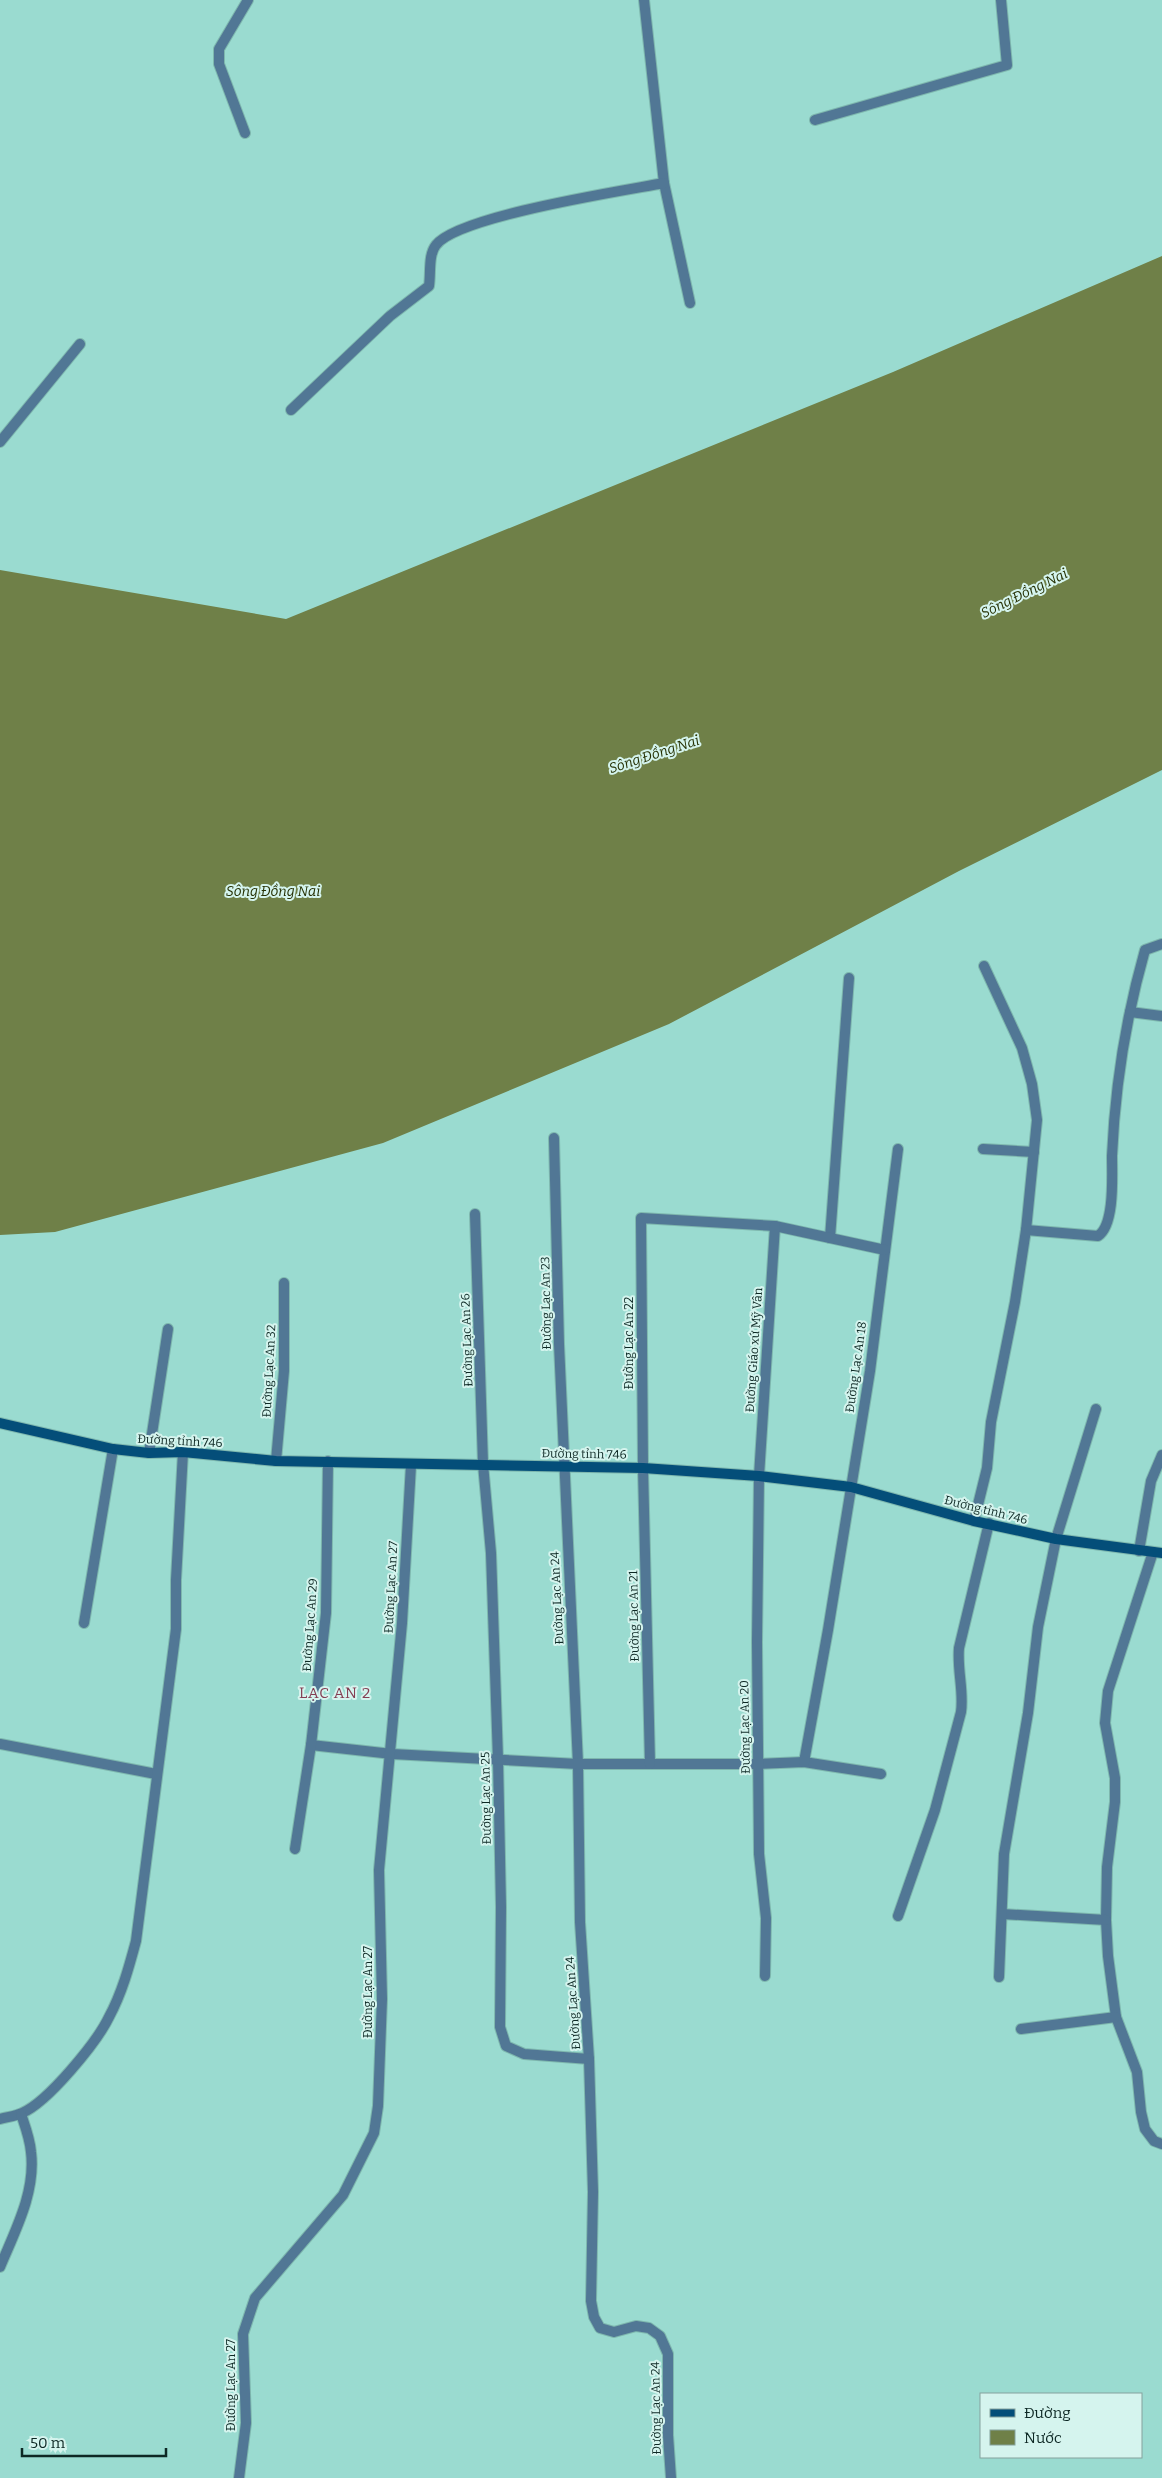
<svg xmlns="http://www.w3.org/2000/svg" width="1162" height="2478" font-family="Bitter,serif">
<rect width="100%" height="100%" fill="#9adbd0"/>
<polygon fill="#6f8048" points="1162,256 1162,770 959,871 669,1024 383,1143 55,1232 0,1235 0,570 286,619 893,372"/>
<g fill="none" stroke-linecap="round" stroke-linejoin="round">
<g stroke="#7eb7ae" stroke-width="12">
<g id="street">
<polyline points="644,0 664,183 690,303"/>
<polyline points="815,120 1007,65 1001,0"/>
<polyline points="245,133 219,64 219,49 248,0"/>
<path d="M291,410L390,316L429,286C431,273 428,255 436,245C458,216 622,191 664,183"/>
<polyline points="0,442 80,344"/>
<polyline points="1130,1012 1162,1016"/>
<polyline points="554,1138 559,1344 578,1764 580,1922 589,2059 593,2192 591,2301 594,2317 600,2328 614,2332 636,2326 649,2328 660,2336 668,2354 668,2435 671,2478"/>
<polyline points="983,1149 1034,1152"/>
<polyline points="475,1214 483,1464 491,1553 498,1759 501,1907 500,2027 506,2046 524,2054 589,2059"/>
<path d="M1026,1230L1098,1236C1115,1225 1112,1176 1112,1156C1115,1086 1126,1017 1145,950L1162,944"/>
<polyline points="830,1238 849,978"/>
<polyline points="149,1453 168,1329"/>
<polyline points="276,1461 284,1371 284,1283"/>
<polyline points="974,1521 987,1468 991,1422 1015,1302 1026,1230 1037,1120 1032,1084 1022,1048 984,966"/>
<polyline points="1139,1551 1151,1481 1162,1455"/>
<polyline points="1153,1552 1108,1691 1105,1723 1115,1778 1115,1802 1107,1867 1106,1920 1108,1956 1116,2017 1137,2072 1141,2112 1145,2129 1154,2141 1162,2144"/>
<polyline points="84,1623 113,1449"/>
<polyline points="0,1744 156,1774"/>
<polyline points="311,1745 392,1754 578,1764 758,1764 804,1762 881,1774"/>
<polyline points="804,1762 828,1630 870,1371 898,1149"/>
<polyline points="650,1764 643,1468 641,1218 775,1226 885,1250"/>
<polyline points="295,1849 311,1745 326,1613 328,1461"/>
<polyline points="1002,1914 1106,1920"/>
<path d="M898,1916L935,1810L961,1712C964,1691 957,1670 959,1648L989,1523"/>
<polyline points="765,1976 766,1918 759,1854 757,1642 759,1476 775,1226"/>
<polyline points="999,1977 1004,1854 1028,1713 1038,1627 1056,1539 1096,1409"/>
<polyline points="1021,2029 1116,2017"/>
<path d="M0,2119C7,2117 16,2116 22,2113C48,2102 97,2042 109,2017C122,1993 129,1967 136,1941L176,1629V1580L183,1452"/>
<path d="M0,2267C15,2231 36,2192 31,2152C30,2139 25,2126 21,2114"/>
<polyline points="239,2478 246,2423 243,2334 255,2298 343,2195 374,2133 378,2106 382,1999 379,1870 402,1623 411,1465"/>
</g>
</g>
<g stroke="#7eb7ae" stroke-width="12">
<polyline id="secondary" points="0,1423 113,1449 149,1453 183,1452 276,1461 643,1468 759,1476 851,1487 974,1521 1056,1539 1162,1553"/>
</g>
<use href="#street" stroke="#517795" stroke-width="10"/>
<use href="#secondary" stroke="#044e79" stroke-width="10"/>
</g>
<g text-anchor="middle" stroke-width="4" stroke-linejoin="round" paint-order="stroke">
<g font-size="12" fill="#0d2824" stroke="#d5f4ee">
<text transform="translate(546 1303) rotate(-91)" y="4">Đường Lạc An 23</text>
<text transform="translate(467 1340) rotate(-92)" y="4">Đường Lạc An 26</text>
<text transform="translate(629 1343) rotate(-90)" y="4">Đường Lạc An 22</text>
<text transform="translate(754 1350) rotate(-86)" y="4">Đường Giáo xứ Mỹ Vân</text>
<text transform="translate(856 1367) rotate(-82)" y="4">Đường Lạc An 18</text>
<text transform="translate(269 1371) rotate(-87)" y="4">Đường Lạc An 32</text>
<text transform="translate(180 1441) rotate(3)" y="4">Đường tỉnh 746</text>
<text transform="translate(584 1454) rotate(1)" y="4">Đường tỉnh 746</text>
<text transform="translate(986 1510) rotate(14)" y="4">Đường tỉnh 746</text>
<text transform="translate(391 1587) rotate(-87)" y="4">Đường Lạc An 27</text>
<text transform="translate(557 1598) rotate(-93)" y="4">Đường Lạc An 24</text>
<text transform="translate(634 1616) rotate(-91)" y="4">Đường Lạc An 21</text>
<text transform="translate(310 1625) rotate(-86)" y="4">Đường Lạc An 29</text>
<text transform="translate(745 1727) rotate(-91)" y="4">Đường Lạc An 20</text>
<text transform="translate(486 1798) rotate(-91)" y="4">Đường Lạc An 25</text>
<text transform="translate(368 1992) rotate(-90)" y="4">Đường Lạc An 27</text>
<text transform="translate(573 2003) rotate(-94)" y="4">Đường Lạc An 24</text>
<text transform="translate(231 2385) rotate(-90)" y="4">Đường Lạc An 27</text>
<text transform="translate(656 2408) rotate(-91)" y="4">Đường Lạc An 24</text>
</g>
<g font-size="14" font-style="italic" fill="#253003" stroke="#d5f4ee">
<text transform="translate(1024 593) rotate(-26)" y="5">Sông Đồng Nai</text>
<text transform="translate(654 754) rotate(-18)" y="5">Sông Đồng Nai</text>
<text x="273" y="896">Sông Đồng Nai</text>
</g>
<g font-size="15" letter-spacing="1" fill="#843d52" stroke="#d5f4ee">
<text x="335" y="1698">LẠC AN 2</text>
</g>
</g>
<rect x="980" y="2393" width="162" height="65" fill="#d5f4ee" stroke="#85a29d"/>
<rect x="990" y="2409" width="25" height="8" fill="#044e79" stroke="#85a29d"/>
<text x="1024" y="2418" font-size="15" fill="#0d2824">Đường</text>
<rect x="990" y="2430" width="25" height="15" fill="#6f8048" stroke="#85a29d"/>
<text x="1024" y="2443" font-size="15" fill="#0d2824">Nước</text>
<path d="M22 2448v8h144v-8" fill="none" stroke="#0d2824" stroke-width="2.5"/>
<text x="30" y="2448" font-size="15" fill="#0d2824" stroke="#d5f4ee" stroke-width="4" paint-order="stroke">50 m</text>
</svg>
